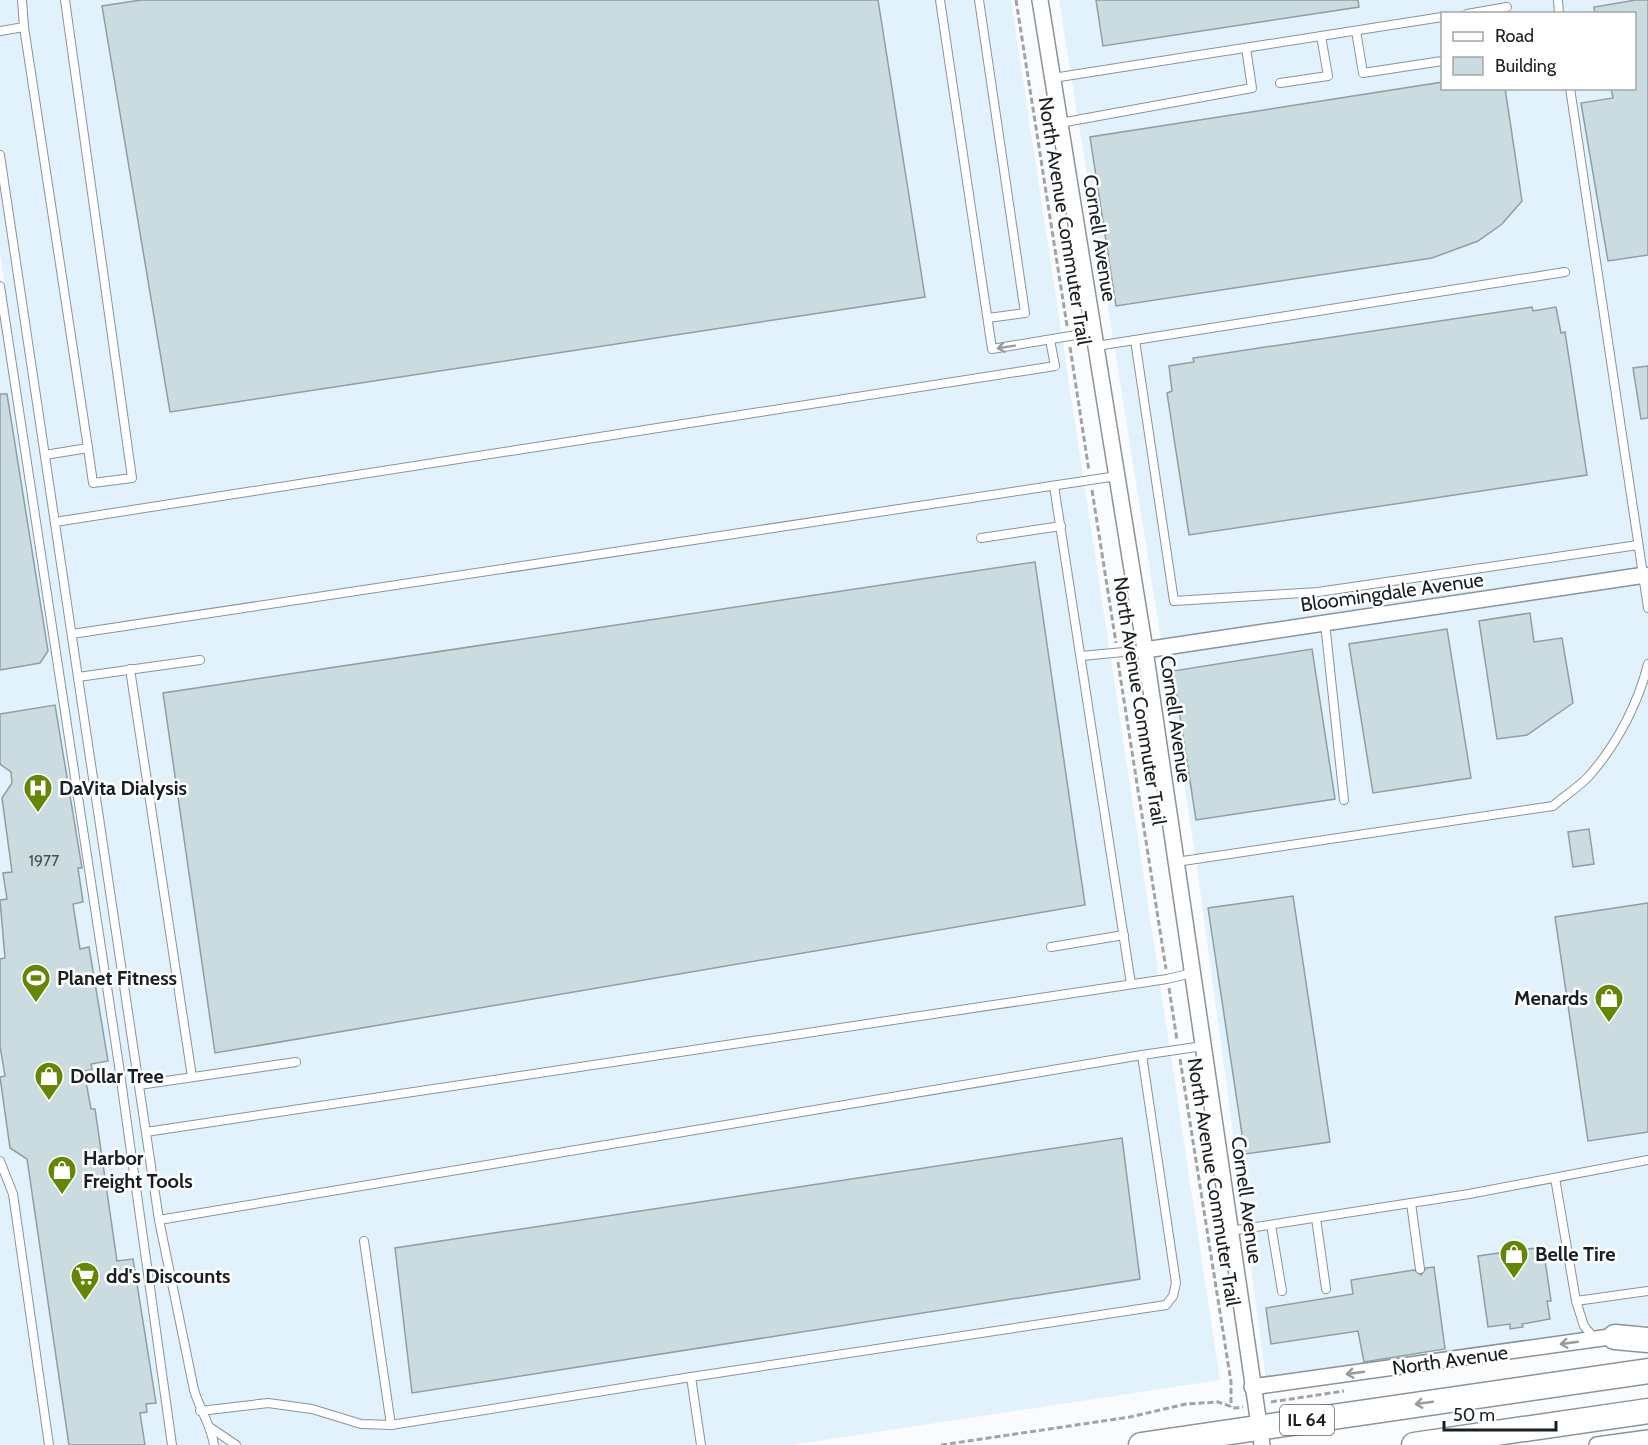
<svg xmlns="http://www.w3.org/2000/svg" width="1648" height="1445" font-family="Cabin,sans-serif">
<rect width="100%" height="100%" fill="#f9fbfd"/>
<g fill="#e1f2fd" fill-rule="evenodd">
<polygon points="0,0 1011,0 1220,1380 791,1445 0,1445 0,278 139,1168 0,254"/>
<path d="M1059,0H1648V1324L1266,1379L1196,859ZM1442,14H1634V88H1442Z"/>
</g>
<g fill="#cbdce1" stroke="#8e9ea2" stroke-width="1.5">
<polygon points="141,0 878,0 925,297 170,412 102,6"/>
<polygon points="1096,0 1358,0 1359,7 1103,46"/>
<polygon points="1636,0 1648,0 1648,255 1608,261 1581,103 1613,98 1611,88 1635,88 1635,14 1595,14 1594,7"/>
<polygon points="1443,82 1443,88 1505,88 1522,201 1502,224 1478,241 1432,258 1116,306 1090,137"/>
<polygon points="1532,307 1533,311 1556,307 1561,333 1565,332 1587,475 1189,535 1167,393 1172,391 1169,366 1194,362 1193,358"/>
<polygon points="1648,366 1648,418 1641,419 1633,368"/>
<polygon points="0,394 7,394 48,651 40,663 0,670"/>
<polygon points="1035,562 1085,905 215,1053 163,693"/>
<polygon points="1530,613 1534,642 1562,638 1573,703 1527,735 1497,739 1479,621"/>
<polygon points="1447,629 1471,778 1373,793 1349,644"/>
<polygon points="1312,649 1335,799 1196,820 1173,671"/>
<polygon points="55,705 82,868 78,868 83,902 73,904 80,949 89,947 108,1061 91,1064 92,1070 84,1071 91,1109 95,1109 117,1261 133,1259 156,1403 146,1404 147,1412 140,1413 145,1445 69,1445 27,1159 10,1148 0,1077 5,1076 0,1046 0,959 5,958 0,900 7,899 3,873 12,872 2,798 12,783 11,772 0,764 0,714"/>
<polygon points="1589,829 1594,864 1573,867 1568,832"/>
<polygon points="1293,896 1330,1142 1245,1154 1208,908"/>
<polygon points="1648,903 1648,1132 1588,1141 1555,917"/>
<polygon points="1122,1138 1140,1279 412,1393 395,1248"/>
<polygon points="1543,1247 1551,1301 1547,1301 1550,1319 1522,1324 1523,1327 1510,1329 1510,1324 1488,1327 1478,1256"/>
<polygon points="1434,1267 1445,1349 1364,1362 1358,1331 1271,1344 1266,1308 1353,1294 1351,1280 1414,1270 1421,1275 1426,1268"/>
</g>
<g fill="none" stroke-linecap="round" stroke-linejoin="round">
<g stroke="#88949d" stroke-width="10">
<g id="service">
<polyline points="940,0 992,349 1094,332"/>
<polyline points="979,0 1025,313 988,318"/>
<polyline points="1558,0 1559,14"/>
<polyline points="1467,14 1507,7"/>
<polyline points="24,27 88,448"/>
<polyline points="0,31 24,27 22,0"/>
<polyline points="1356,31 1363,73 1442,61"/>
<polyline points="1053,78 1442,17"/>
<polyline points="1280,83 1328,76 1321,36"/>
<polyline points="1570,88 1648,608"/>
<polyline points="1060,123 1252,88 1246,48"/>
<path d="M0,155L159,1220L194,1390C200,1410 211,1425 214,1445"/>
<polyline points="1565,272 1135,340 1174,601 1318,592 1638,545"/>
<polyline points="0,286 118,1059 172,1445"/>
<polyline points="1096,346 1135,340"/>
<polyline points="45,455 88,448 93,483 132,478 65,0"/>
<polyline points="1054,486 1131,984"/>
<polyline points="55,522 1055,366 1050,340"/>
<polyline points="981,538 1061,526"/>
<polyline points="1325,623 1344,800"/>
<polyline points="72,634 1117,476"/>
<polyline points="1081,656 1145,650"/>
<polyline points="130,669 192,1077"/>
<polyline points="78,677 200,660"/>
<path d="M1176,862L1553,806C1564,796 1579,787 1589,776C1617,744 1638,704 1648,664"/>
<polyline points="1051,947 1124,935"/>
<polyline points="139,1085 296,1062"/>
<polyline points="146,1132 1167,979 1192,973"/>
<polyline points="0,1161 13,1194 49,1445"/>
<polyline points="1555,1178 1576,1301 1584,1326 1595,1339"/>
<polyline points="1411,1203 1420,1269"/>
<polyline points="1316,1218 1326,1289"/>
<polyline points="159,1220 1142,1055"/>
<polyline points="1271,1225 1282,1291"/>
<polyline points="1230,1231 1469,1194 1648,1160"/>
<polyline points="364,1241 391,1425 691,1377"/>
<polyline points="1576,1301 1648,1291"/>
<polyline points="200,1411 268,1403 312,1409 361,1424 391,1425"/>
<polyline points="211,1428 236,1445"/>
<polyline points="701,1445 691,1377 1166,1305 1173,1296 1176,1283 1142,1055 1203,1046"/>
</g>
</g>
<g stroke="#88949d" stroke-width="18">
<g id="minor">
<polyline points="1040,0 1145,650 1262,1445"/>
<polyline points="1145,650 1645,575"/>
<polyline points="1252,1387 1624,1335"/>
<polyline points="1597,1445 1648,1438"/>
</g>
</g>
<g stroke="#88949d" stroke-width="27">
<g id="primary">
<polyline points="1615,1337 1648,1340"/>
<polyline points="1141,1445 1648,1371"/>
<polyline points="1414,1445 1648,1411"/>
</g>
</g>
<g stroke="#a1a4a7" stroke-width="3" stroke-dasharray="6 3" stroke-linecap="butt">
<polyline points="1016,0 1067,326"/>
<polyline points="1070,347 1089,471"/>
<polyline points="1092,490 1116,643"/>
<polyline points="1118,662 1166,969"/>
<polyline points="1169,988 1177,1040"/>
<polyline points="1180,1059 1231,1382 1231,1407"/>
<polyline points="1271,1402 1344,1391"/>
<polyline points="941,1445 1130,1417 1186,1404 1218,1402 1235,1408 1243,1407"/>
</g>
<use href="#service" stroke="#fff" stroke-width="8"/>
<use href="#minor" stroke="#fff" stroke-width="15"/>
<use href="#primary" stroke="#fff" stroke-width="24"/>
</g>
<defs><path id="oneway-shaft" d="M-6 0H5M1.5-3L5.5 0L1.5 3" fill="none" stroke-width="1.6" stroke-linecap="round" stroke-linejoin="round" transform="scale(1.5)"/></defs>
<g stroke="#989a9c">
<use href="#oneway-shaft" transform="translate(1006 347) rotate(171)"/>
<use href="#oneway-shaft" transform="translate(1569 1343) rotate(172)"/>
<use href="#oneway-shaft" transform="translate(1355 1373) rotate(172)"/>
<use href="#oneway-shaft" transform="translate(1424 1403) rotate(172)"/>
</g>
<defs>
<g id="hospital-pin" transform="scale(1.5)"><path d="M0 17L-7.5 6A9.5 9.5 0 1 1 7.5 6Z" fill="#638603" stroke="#fff"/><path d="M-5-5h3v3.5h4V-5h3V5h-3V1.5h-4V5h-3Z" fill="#fff"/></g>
<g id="stadium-pin" transform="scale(1.5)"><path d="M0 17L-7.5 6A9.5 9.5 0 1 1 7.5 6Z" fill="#638603" stroke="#fff"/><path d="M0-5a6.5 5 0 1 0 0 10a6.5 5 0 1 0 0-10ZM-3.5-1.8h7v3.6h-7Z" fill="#fff"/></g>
<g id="shop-pin" transform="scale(1.5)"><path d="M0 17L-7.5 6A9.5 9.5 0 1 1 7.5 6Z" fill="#638603" stroke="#fff"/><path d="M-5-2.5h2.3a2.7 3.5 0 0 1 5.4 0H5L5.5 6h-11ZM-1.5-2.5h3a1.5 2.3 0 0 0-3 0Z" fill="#fff"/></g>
<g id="supermarket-pin" transform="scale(1.5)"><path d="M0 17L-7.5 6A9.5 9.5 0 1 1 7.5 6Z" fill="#638603" stroke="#fff"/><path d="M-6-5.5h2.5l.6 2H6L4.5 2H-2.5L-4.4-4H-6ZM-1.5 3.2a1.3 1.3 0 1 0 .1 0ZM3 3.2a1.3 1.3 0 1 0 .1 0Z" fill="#fff"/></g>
</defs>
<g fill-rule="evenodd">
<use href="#hospital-pin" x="38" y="788"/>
<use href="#stadium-pin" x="36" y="978"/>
<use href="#shop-pin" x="1609" y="998"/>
<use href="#shop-pin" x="49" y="1076"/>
<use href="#shop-pin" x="62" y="1170"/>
<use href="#shop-pin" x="1514" y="1254"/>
<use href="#supermarket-pin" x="85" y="1276"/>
</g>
<g text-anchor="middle" stroke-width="5" stroke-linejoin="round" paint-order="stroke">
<g font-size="16" fill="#464e52">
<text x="44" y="866">1977</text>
</g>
<rect fill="#fff" stroke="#5f6264" stroke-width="1.5" x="1280" y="1405" width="54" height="30" rx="4.5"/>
<g font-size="18" font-weight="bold" fill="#1a1f22">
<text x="1307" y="1426">IL 64</text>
</g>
<g font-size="20" fill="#1a1f22" stroke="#fff">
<text transform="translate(1065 221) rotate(81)" y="7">North Avenue Commuter Trail</text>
<text transform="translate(1100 238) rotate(81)" y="7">Cornell Avenue</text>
<text transform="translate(1392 592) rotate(-8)" y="7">Bloomingdale Avenue</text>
<text transform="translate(1140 701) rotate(81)" y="7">North Avenue Commuter Trail</text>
<text transform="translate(1176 719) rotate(82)" y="7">Cornell Avenue</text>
<text transform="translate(1214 1182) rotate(81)" y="7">North Avenue Commuter Trail</text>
<text transform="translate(1247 1200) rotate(82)" y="7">Cornell Avenue</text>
<text transform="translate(1450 1360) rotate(-8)" y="7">North Avenue</text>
</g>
<g font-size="20" font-weight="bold" fill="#1a1f22" stroke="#fff" text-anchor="start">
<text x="59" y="795">DaVita Dialysis</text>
<text x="57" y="985">Planet Fitness</text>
<text x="1588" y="1005" text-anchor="end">Menards</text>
<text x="70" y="1083">Dollar Tree</text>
<text x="83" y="1165">Harbor<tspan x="83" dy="23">Freight Tools</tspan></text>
<text x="1535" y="1261">Belle Tire</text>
<text x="106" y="1283">dd's Discounts</text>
</g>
</g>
<rect x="1441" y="12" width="195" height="78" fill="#ffffff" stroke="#a3a5a7" stroke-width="1.5"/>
<rect x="1453" y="32" width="30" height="9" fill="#ffffff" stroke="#a3a5a7" stroke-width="1.5"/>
<text x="1495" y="42" font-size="18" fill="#1a1f22">Road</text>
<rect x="1453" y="57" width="30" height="18" fill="#cbdce1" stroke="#a3a5a7" stroke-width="1.5"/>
<text x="1495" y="72" font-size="18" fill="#1a1f22">Building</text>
<path d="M1444 1421v9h112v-9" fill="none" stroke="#1a1f22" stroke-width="3"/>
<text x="1453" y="1421" font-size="18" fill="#1a1f22" stroke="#ffffff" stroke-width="4.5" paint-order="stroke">50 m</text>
</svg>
